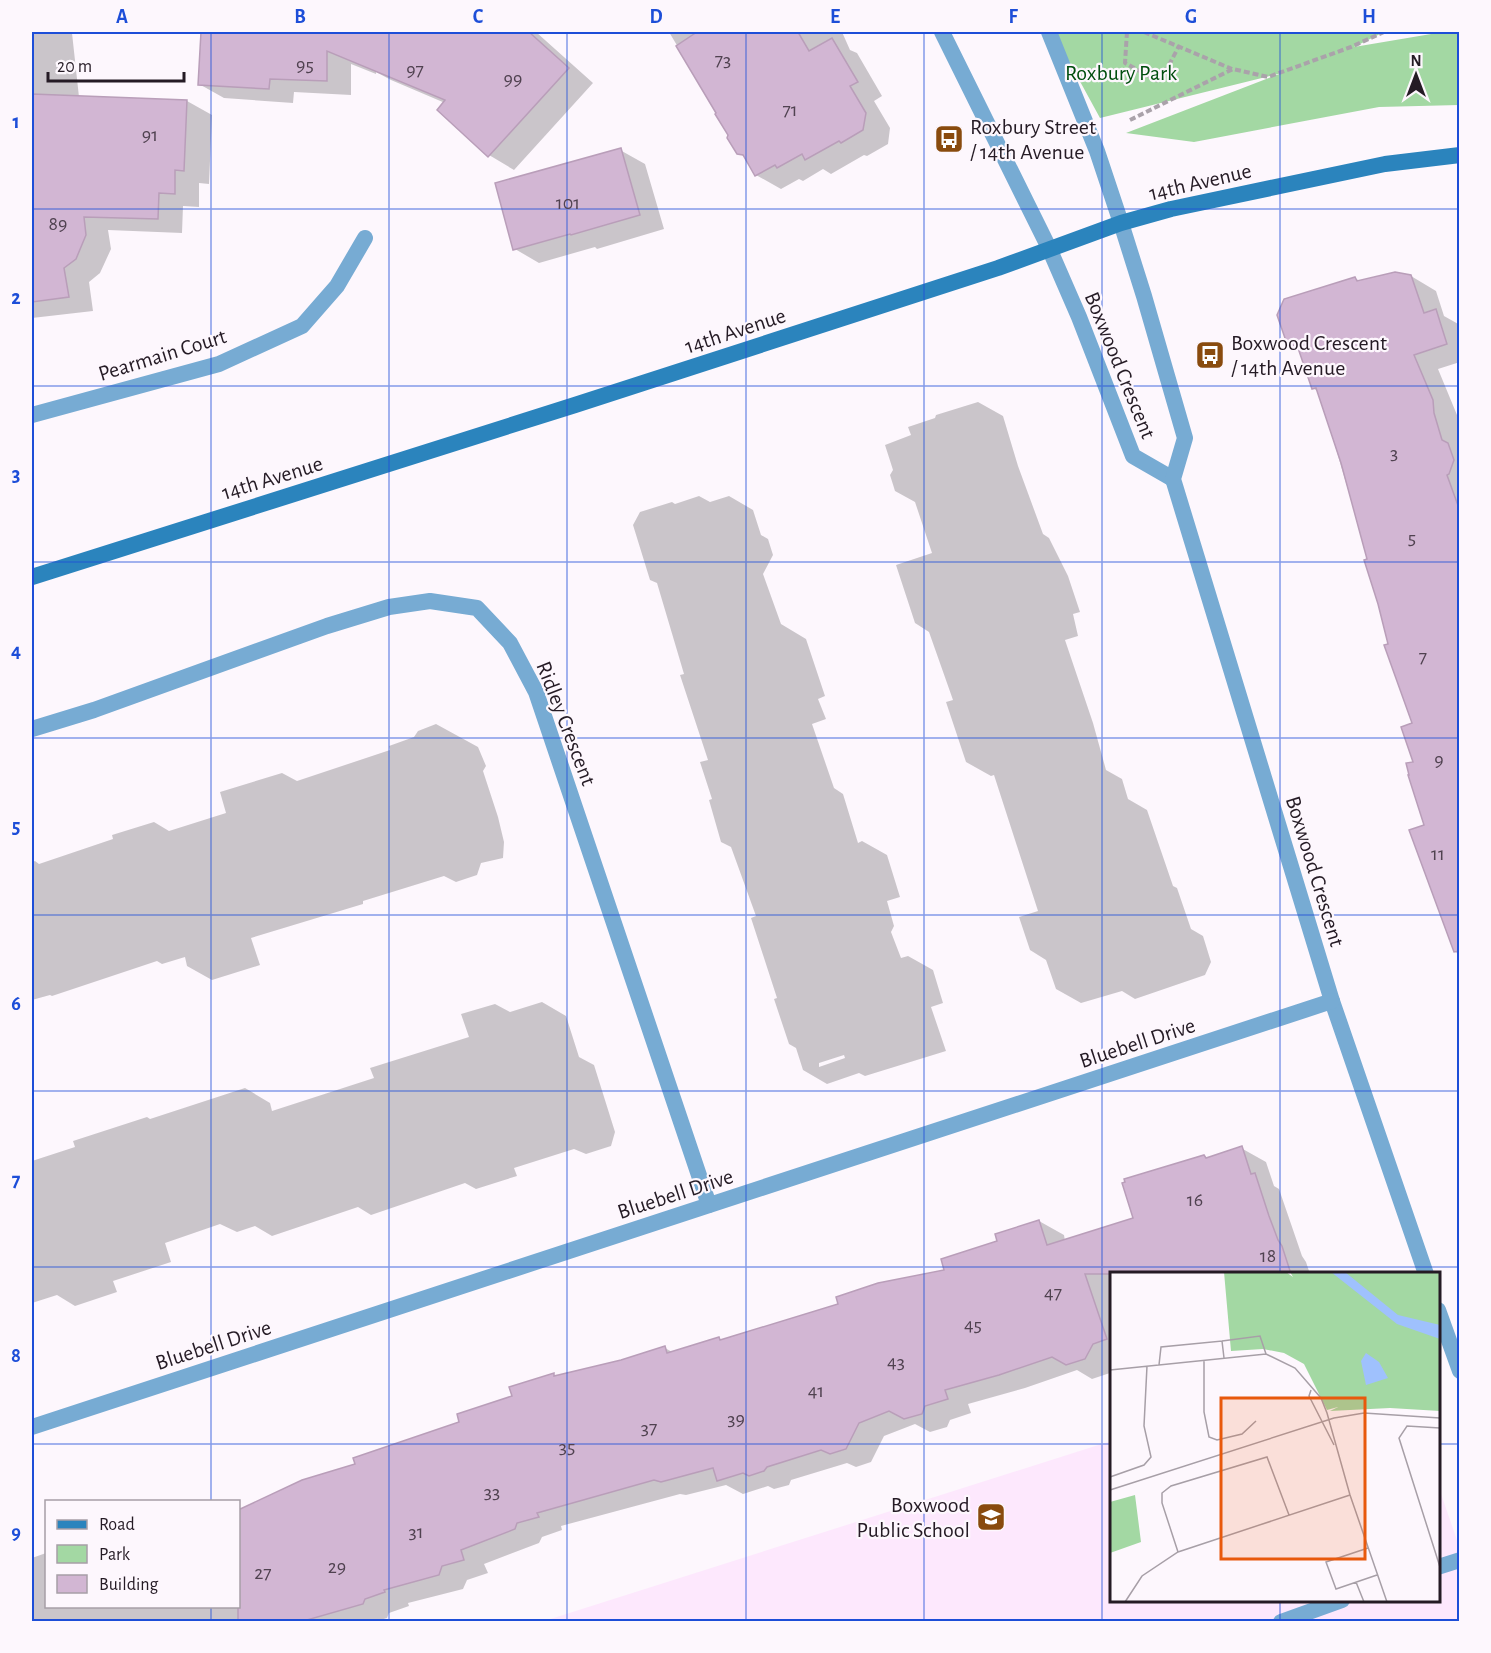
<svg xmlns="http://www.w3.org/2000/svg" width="1491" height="1653" font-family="'Alegreya Sans',sans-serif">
<rect width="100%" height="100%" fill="#fdf7fd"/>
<polygon fill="#fde8fd" points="1111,1441 1112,1600 1438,1600 1439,1488 1459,1546 1459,1621 541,1622"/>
<polygon fill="#a3d8a3" points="1053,32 1384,32 1354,47 1443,32 1459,32 1459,105 1379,107 1194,142 1126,133 1282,73 1100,118"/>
<g fill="#0003" fill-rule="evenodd">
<polygon points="32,32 86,32 72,33 79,97 187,101 212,115 209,184 199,183 199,207 183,206 182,233 108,230 111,249 100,273 89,282 93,311 32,318"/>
<polygon points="202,32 377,32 377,39 381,32 536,32 593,83 514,170 489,155 445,103 391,80 376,72 376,74 351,64 351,95 294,92 293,103 224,98 199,84"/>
<polygon points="669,32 842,32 850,50 857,53 882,96 874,101 890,128 888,144 867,156 864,155 831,174 823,169 803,181 799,179 781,189 756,175 746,157 738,153 718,114"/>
<polygon points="620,150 645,164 664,229 597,249 595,247 539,263 515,249"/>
<polygon points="1411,276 1436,291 1444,316 1460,325 1460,362 1438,369 1457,415 1460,433 1460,962 1428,874 1425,826 1415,763 1414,724 1390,645 1369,560 1319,392 1313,388 1355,278 1361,282"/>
<polygon points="978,402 1003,416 1018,466 1043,534 1049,538 1068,576 1080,612 1073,614 1078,636 1065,640 1093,723 1106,770 1122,779 1128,799 1147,810 1173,886 1177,888 1191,929 1203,936 1211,962 1205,975 1135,999 1122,991 1081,1003 1056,989 1046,960 1030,950 1019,917 1038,911 994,775 991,776 966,762 946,702 953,700 929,632 915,623 896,565 932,553 915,502 895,491 890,475 893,470 885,445 911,435 908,427 935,418 936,415"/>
<path d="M699,496L710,502L729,496L753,510L761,535L768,539L773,555L763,574L781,624L806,639L825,696L818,699L826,719L812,724L834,788L843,794L858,843L862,841L887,855L900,897L887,901L894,926L891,932L901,958L908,956L933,970L943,1003L931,1007L946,1051L865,1076L859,1073L827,1084L803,1070L796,1048L789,1044L774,999L777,998L751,918L756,916L731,847L721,842L709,800L712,799L700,762L708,760L680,675L684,674L657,583L650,580L633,525L640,512L672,502L675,504ZM844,1055L845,1058L819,1067V1063Z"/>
<polygon points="436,724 478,747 486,766 483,771 498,817 504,842 503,858 481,863 477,875 456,882 444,876 363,901 363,904 251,938 260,965 212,980 187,966 185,957 162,964 157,961 52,996 50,995 32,1000 32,862 35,861 39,864 113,839 112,835 154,822 169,831 226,813 220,792 282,773 297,781 390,750 389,746 414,737 418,731"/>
<polygon points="542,1002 566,1016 579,1057 594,1065 615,1132 611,1146 586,1154 574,1149 514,1168 517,1176 476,1189 465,1183 371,1215 358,1207 272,1236 255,1226 237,1232 220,1224 165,1243 171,1262 113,1281 117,1292 75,1306 57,1295 32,1303 32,1161 75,1147 73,1141 147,1117 150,1119 245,1088 270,1103 272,1111 374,1078 370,1068 469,1037 461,1014 495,1004 510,1012"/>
<polygon points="1241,1148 1266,1162 1274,1186 1279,1189 1302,1256 1306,1262 1310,1274 1112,1274 1112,1370 1110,1373 1092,1379 1077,1370 1025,1388 968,1404 971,1413 950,1420 947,1427 930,1432 915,1424 884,1436 871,1462 856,1467 847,1463 791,1480 789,1485 774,1489 768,1486 743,1494 726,1485 686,1495 680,1494 561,1526 562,1530 542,1537 539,1543 484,1564 488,1573 467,1580 463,1589 408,1603 409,1606 389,1613 387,1618 374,1622 32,1622 32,1558 46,1553 46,1606 238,1606 238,1507 243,1509 461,1423 514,1397 553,1375 556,1377 622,1362 665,1348 674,1353 719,1339 723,1341 946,1271 1039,1221 1064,1235 1065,1241 1135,1219 1204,1156 1209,1159"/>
</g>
<g fill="#d2b6d3" stroke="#b99eb9" stroke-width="1.5">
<polygon points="201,32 529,32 569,68 488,157 437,110 445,100 327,51 327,81 270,79 269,89 198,85"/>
<polygon points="697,32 798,32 809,51 832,38 858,82 850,86 866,113 863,130 841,143 839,141 805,160 802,154 777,168 775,165 755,176 743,155 737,154 727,138 728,135 715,114 716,113 676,46"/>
<polygon points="32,94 187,100 184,171 175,170 175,194 159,193 158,219 84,217 86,235 76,259 64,268 69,297 32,302"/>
<polygon points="621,148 640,215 571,235 570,234 513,250 495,183"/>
<polygon points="1395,272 1411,275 1424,313 1436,309 1447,344 1414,355 1433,400 1434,413 1442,440 1448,443 1454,460 1449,474 1447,475 1460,511 1460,951 1454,952 1409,830 1424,825 1408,775 1409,775 1406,763 1413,762 1401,727 1412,723 1384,645 1388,644 1378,604 1364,560 1367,559 1341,463 1316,388 1312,389 1298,348 1286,341 1277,315 1284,299 1355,277 1357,281"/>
<polygon points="1242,1146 1251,1174 1255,1173 1269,1216 1278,1240 1282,1246 1291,1274 1085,1274 1107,1339 1093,1344 1085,1359 1066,1365 1052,1357 999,1375 945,1390 948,1399 925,1406 922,1414 904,1419 889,1411 859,1423 846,1449 830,1454 821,1450 767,1467 764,1471 749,1476 743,1473 717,1481 713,1468 661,1482 654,1480 537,1513 539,1517 517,1523 515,1529 461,1550 464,1560 442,1566 439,1575 384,1590 385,1592 365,1599 363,1604 300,1622 238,1622 238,1510 302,1480 355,1464 353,1458 459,1422 457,1414 512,1396 509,1387 554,1373 554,1376 621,1360 665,1346 667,1353 719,1337 720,1340 838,1304 836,1297 878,1283 944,1270 941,1259 997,1241 995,1234 1039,1220 1047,1245 1133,1218 1122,1183 1125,1182 1124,1179 1204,1155 1206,1158"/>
</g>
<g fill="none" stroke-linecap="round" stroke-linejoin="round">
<g stroke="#aaa2aa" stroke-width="4" stroke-dasharray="6 3" stroke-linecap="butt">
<polyline points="1127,32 1125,63 1160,82 1179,46"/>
<polyline points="1144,32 1232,69"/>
<polyline points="1456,32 1460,32"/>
<polyline points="1130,120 1233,69 1268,77 1351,47 1384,32"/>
</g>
<g stroke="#77abd3" stroke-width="16">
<polyline points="1438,1567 1460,1560"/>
<polyline points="1281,1622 1342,1600"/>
</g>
<g stroke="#77abd3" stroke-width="16">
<polyline points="942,32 1049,248 1079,317 1133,456 1173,479"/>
<polyline points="1049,32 1097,151 1121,223 1144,296 1185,438 1173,479 1332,1001 1426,1274"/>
<polyline points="32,415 219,364 302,326 337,286 365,238"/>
<polyline points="32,729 94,710 327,626 389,607 430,601 477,608 510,643 536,692 709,1205"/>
<polyline points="1438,1310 1460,1371"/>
<polyline points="32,1427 1332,1001"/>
</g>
<polyline stroke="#2b84bd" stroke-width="16" points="32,577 575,405 998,268 1121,223 1171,209 1385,164 1460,155"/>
</g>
<path fill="none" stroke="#1d4ed8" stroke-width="1.5" stroke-opacity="0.55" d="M211,32V1502M389,32V1622M567,32V1622M746,32V1622M924,32V1622M1102,32V1622M1280,32V1274M32,209H1460M32,386H1460M32,562H1460M32,738H1460M32,915H1460M32,1091H1460M32,1267H1460M32,1444H1112M1438,1444H1460M1280,1600V1622M211,1606V1622"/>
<defs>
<g id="bus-square" transform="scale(1.5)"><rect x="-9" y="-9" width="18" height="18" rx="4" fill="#894b0e" stroke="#fdf7fd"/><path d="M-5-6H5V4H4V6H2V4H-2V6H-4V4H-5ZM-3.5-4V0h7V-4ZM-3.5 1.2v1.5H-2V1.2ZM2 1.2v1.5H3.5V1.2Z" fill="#fff"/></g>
<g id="school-square" transform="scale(1.5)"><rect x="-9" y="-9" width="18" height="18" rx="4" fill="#894b0e" stroke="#fdf7fd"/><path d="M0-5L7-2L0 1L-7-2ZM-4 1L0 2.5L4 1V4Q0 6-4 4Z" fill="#fff"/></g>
</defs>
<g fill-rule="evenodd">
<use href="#bus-square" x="949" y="139"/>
<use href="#bus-square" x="1210" y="355"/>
<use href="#school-square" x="991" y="1517"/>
</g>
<g text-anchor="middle" stroke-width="4.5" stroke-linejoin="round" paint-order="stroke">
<g font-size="20" fill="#504250">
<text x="723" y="66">73</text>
<text x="305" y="71">95</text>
<text x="415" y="76">97</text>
<text x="513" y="85">99</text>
<text x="790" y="116">71</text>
<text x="150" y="141">91</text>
<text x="568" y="209">101</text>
<text x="58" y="230">89</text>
<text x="1394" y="459">3</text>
<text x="1412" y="544">5</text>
<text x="1423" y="663">7</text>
<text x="1439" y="766">9</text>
<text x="1438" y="860">11</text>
<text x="1195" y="1206">16</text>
<text x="1268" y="1262">18</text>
<text x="1053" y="1299">47</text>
<text x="973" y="1331">45</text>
<text x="896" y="1368">43</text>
<text x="816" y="1397">41</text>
<text x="736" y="1425">39</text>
<text x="649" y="1434">37</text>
<text x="567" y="1453">35</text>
<text x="492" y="1498">33</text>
<text x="416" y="1538">31</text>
<text x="337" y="1573">29</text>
<text x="263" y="1579">27</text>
</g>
<g font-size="22" fill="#004e0e" stroke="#fdf7fd">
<text x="1121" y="80">Roxbury Park</text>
</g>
<g font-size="22" fill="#251b25" stroke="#fdf7fd" text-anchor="start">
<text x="970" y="134">Roxbury Street<tspan x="970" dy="25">/ 14th Avenue</tspan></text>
<text x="1231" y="350">Boxwood Crescent<tspan x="1231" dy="25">/ 14th Avenue</tspan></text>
<text x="970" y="1512" text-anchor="end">Boxwood<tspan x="970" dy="25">Public School</tspan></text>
</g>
<g font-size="22" fill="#251b25" stroke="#fdf7fd">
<text transform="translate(1200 181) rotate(-13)" y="8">14th Avenue</text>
<text transform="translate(735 330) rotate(-18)" y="8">14th Avenue</text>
<text transform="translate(162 354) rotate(-17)" y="8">Pearmain Court</text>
<text transform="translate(1121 365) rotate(68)" y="8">Boxwood Crescent</text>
<text transform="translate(272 477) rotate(-17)" y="8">14th Avenue</text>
<text transform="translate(567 723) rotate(69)" y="8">Ridley Crescent</text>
<text transform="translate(1316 871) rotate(73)" y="8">Boxwood Crescent</text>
<text transform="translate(1137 1042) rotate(-18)" y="8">Bluebell Drive</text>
<text transform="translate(675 1193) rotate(-18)" y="8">Bluebell Drive</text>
<text transform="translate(213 1344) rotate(-18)" y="8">Bluebell Drive</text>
</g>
</g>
<g transform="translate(1110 1272)">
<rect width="330" height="330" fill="#fdf7fd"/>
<path d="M114,0H176L183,5L180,0H330V139L280,136L220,139L228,135L217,138L194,92L174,81L153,77L121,79ZM25,223L31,270L0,281V230Z" fill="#a3d8a3"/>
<path d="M221,0H235L288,43L330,53V67L287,52ZM256,81L269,90L278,106L256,113L251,89Z" fill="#9fc1fd"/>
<path fill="none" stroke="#a79fa7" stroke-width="1.5" d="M112,69L150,64L156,82M94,88V140L99,165L107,168L132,162L146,149M49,93L51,75L112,69L114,86M0,98L156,82L185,96L211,126L217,141L240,223L277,330M201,118L199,124L224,173M330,156L297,154L289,166L330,295M0,205L34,193L41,185L34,154L37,94M0,218L224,146L254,141L330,146M258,276L216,290L226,317L267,303M68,280L52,231V221L61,214L157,185L179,243M246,310L254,330M15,330L32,304L68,280L240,223"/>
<path fill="#e8590c" fill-opacity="0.15" stroke="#e8590c" stroke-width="3" d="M111,126H255V287H111Z"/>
<rect width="330" height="330" fill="none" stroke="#251b25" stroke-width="3"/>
</g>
<rect width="1491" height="1653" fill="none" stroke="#fdf7fd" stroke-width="66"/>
<rect x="45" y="1500" width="195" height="108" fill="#fdf7fd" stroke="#a79fa7" stroke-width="1.5"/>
<rect x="57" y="1520" width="30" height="9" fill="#2b84bd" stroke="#a79fa7" stroke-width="1.5"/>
<text x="99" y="1530" font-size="18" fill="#251b25">Road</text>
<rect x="57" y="1545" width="30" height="18" fill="#a3d8a3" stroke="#a79fa7" stroke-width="1.5"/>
<text x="99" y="1560" font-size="18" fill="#251b25">Park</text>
<rect x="57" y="1575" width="30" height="18" fill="#d2b6d3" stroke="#a79fa7" stroke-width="1.5"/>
<text x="99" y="1590" font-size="18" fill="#251b25">Building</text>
<g transform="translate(1416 75)" stroke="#fdf7fd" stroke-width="4.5" paint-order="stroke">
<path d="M0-4.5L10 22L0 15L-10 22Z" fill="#251b25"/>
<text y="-9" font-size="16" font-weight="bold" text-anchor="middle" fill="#251b25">N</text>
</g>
<path d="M48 72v9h136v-9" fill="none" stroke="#251b25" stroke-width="3"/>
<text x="57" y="72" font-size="18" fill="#251b25" stroke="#fdf7fd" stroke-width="4.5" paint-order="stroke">20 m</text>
<rect x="33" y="33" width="1425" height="1587" fill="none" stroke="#1d4ed8" stroke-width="2"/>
<g font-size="20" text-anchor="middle" font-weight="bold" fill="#1d4ed8">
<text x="122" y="23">A</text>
<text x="300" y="23">B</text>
<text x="478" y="23">C</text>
<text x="656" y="23">D</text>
<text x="835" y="23">E</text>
<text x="1013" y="23">F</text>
<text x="1191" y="23">G</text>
<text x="1369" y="23">H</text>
<text x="16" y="128">1</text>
<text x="16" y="304">2</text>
<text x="16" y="481">3</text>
<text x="16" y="657">4</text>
<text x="16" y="833">5</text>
<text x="16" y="1010">6</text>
<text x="16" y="1186">7</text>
<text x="16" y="1362">8</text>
<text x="16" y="1539">9</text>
</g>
</svg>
